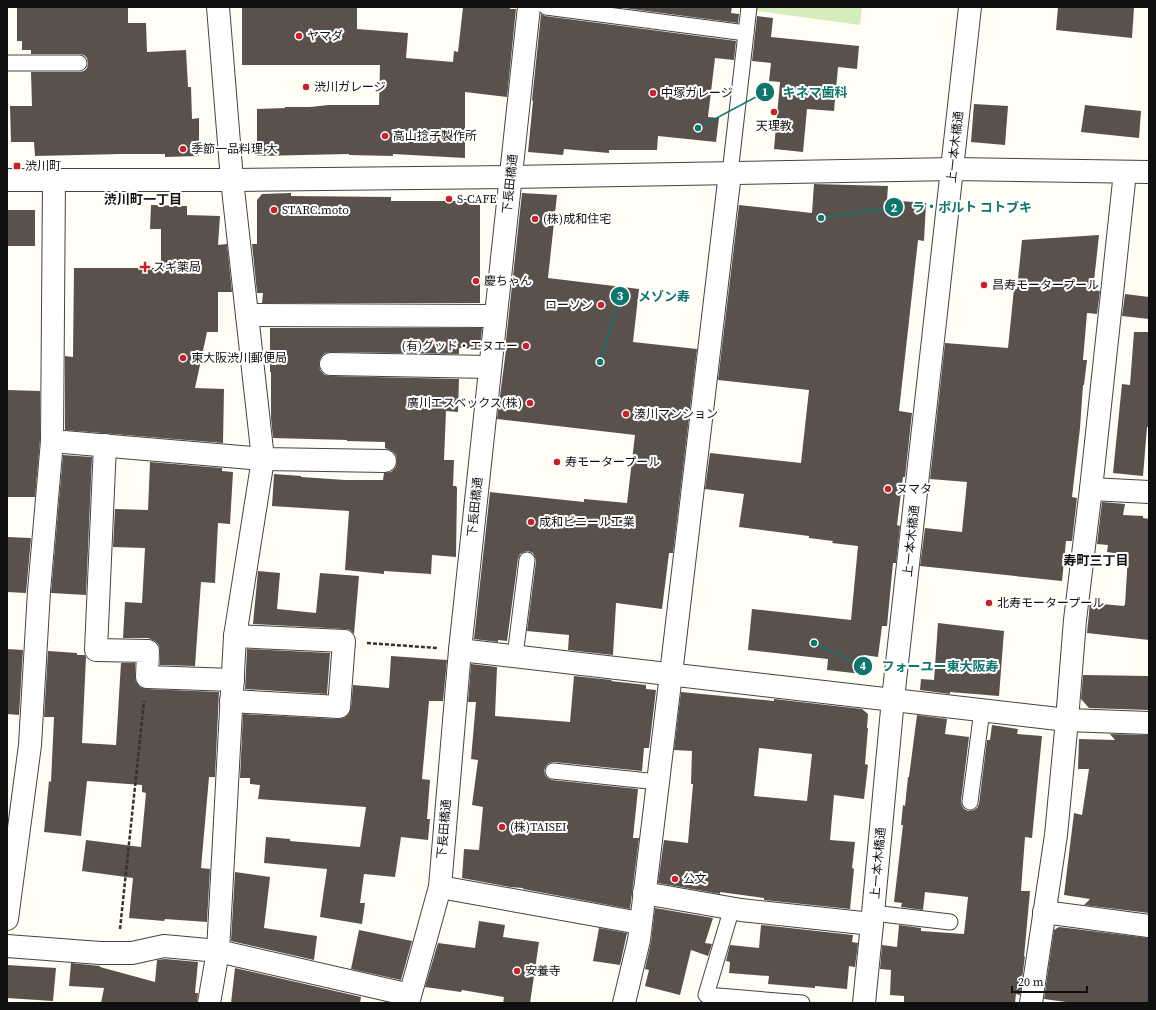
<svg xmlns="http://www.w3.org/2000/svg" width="1156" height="1010" font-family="'Source Serif 4','Noto Sans JP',serif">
<rect width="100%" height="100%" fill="#fffdf4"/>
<polygon fill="#d5ecbb" points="752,7 862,7 860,25 752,10"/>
<g fill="#5a514c" fill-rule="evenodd">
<polygon points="17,7 128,7 128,23 146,23 147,52 186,50 188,87 191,87 192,119 199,118 199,156 165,157 165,154 122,154 35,156 34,142 11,142 10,106 32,106 31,72 79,72 84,71 87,68 88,63 87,58 84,55 79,54 31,54 31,50 22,50 22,41 17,41"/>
<polygon points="242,7 357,7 357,29 408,33 406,58 453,62 454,51 458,52 463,7 510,7 510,9 516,9 507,97 465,92 465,158 393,154 393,156 349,155 349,154 257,156 257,109 285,108 285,107 310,107 329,105 379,105 380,65 242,65"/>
<polygon points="616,7 732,7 731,13 739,14 738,23"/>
<polygon points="1058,7 1134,7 1132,38 1056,30"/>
<polygon points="541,14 545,16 736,41 734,60 715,58 708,117 719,118 716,142 658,136 657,150 609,150 609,153 564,149 563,155 528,152 533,101 532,100"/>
<polygon points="757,16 773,18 771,37 859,46 857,69 838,67 834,111 807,109 803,152 774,149 780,82 769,81 771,63 752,61"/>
<polygon points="974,104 1008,106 1005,145 971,142"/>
<polygon points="1085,105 1141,111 1139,138 1081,132"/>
<polygon points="814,184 888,186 887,200 926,203 924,241 918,240 899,411 912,413 905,477 903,477 897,525 900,526 896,563 893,563 887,626 882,626 878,657 864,655 862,674 827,670 828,659 748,650 752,609 851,620 858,546 832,543 833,541 809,538 809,536 739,527 744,494 705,489 710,453 801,463 809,390 718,380 739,205 812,213"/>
<polygon points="291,193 291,196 391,197 391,201 480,201 480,303 262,303 263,293 257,293 252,244 257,244 257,200 262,194"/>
<polygon points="522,193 557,195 548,278 639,289 633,342 697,349 673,553 669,553 662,609 616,603 613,655 568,650 569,635 527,631 536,561 535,557 533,553 528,551 524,552 520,554 518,559 507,641 498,640 498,642 474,639 490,492 584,502 584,499 627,503 635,435 497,419 506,350 505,350"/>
<polygon points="151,205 187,206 187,215 220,216 218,245 227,244 232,292 218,292 218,332 207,332 195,388 224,389 223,443 65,430 65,356 73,357 74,268 161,268 161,229 150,229"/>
<rect x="7" y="210" width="28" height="36"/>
<polygon points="1099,235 1093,290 1100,291 1097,314 1087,313 1083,360 1087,360 1084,385 1083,385 1080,428 1072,497 1077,498 1072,541 1066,541 1062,581 920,566 925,528 962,532 967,482 930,479 945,343 1008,348 1014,289 1017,289 1022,240"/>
<polygon points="1125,294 1149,297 1149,319 1122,316"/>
<polygon points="270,328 482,328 480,349 459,348 459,354 331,352 325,353 321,357 319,363 320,370 325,375 331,376 459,379 458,412 446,411 444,460 454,460 453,486 456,486 457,488 456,557 432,555 431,574 384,571 384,574 345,570 349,511 272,506 274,474 301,476 301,477 345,480 383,480 384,473 391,472 396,467 397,461 396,455 392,451 385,448 385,442 347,441 347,440 273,438 271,418 271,372 270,372"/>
<polygon points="1134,332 1149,332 1149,427 1147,427 1143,476 1113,473 1122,384 1130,385"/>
<polygon points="7,390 40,391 40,440 35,497 7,497"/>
<polygon points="63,455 92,457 86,595 51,593"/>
<polygon points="150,462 222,468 222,471 233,472 230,524 218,523 215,583 201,582 195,666 160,665 160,651 159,645 155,641 148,638 123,638 125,602 142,603 145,548 113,547 115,509 148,510"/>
<polygon points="1102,502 1125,504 1123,515 1143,516 1143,518 1149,519 1149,640 1087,633 1090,603 1124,606 1124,605 1125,605 1128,555 1107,552 1108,545 1097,544"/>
<polygon points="7,537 31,538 26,593 7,592"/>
<polygon points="258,571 280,573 277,609 316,613 320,573 359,576 354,634 350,630 345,629 253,624"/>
<polygon points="938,623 1004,631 999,696 950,692 950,694 920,690 921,679 934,680"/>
<polygon points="7,649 23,650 19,715 7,714"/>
<polygon points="247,649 330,653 327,694 245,689"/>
<polygon points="48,651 77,653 77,655 85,655 86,657 82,743 116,745 121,663 135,663 135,677 136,682 140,687 146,689 219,692 215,777 209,777 201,868 210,869 207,922 165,919 164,921 129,918 133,878 82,871 86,840 141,847 146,793 142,792 142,785 87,781 81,836 44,832 49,781 51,782 54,717 44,717"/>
<polygon points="391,656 447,660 443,701 429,701 422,779 430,780 427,819 430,819 428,840 401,837 395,877 364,874 360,903 365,903 362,924 320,917 327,869 264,863 266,837 290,839 290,841 360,847 366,807 258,799 260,785 250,784 250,778 240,778 243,714 338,719 344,718 349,714 351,708 353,685 389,688"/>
<polygon points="471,664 497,667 495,716 570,722 574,676 612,680 611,681 646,685 646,689 656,690 649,748 644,748 642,771 554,762 549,763 546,766 544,770 545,775 548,778 552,780 638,789 633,838 639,838 630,909 523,889 523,888 510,887 462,878 464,849 479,850 483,807 472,805 478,760 471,759 476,702 468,702"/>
<polygon points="1083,675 1149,676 1149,710 1089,708 1081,699"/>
<path d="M681,692L774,701V699L862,709L868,714L867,728H868L865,764L868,765L864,799L834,795L830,840L855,842L852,868L854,869L850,909L764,900V898L720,892V894L658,883L664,840L688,843L693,784H691L692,751L674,750ZM759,748L812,754L807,801L754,796Z"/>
<polygon points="917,715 947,719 945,734 969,737 961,801 962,806 964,809 968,811 974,810 977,808 979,804 987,740 990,740 992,725 1018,729 1017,734 1042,736 1032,838 1025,837 1021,891 1030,891 1024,957 1025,956 1020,995 1016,994 1015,1003 904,1003 904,996 890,995 891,970 880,969 882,945 897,947 899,925 921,928 921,931 964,934 968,897 925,892 923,910 901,907 902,903 894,902 903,825 901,825 903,805 905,806 908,777 909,777"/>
<polygon points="1110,734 1149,735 1149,913 1084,905 1090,899 1064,895 1074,813 1082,815 1089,769 1078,769 1079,739 1115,740"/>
<polygon points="235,872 270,877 264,928 317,936 314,960 231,941"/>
<polygon points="655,908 713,918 705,943 712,944 708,956 691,950 680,995 645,986 649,970 645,969 651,942"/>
<polygon points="479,921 505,925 503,937 539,942 530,1003 503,1003 504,997 462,990 461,992 425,987 438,943 475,948"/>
<polygon points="761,925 853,935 852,942 858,943 855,967 849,966 847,989 815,986 815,988 768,984 769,976 729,973 730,962 726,961 730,945 759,948"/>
<polygon points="1059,927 1149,938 1149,1003 1073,1003 1044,999 1054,930"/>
<polygon points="599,928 627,933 620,965 593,961"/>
<polygon points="359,930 412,941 401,980 351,969"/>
<polygon points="165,959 198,962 195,993 198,993 197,1003 101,1003 104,988 69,986 71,963 100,966 100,967 155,982 157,960"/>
<polygon points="7,965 56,968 53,1001 7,998"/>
<polygon points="235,968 361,997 360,1003 231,1003"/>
</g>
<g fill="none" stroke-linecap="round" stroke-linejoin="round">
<g stroke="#434343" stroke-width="17">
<g id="service">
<polyline points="546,7 746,33"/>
<polyline points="7,63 79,63"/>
<polyline points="730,173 749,7"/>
<polyline points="515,656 527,560"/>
<polyline points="553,771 658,782"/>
<polyline points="970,802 982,710"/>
<polyline points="732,908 706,995 802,1003"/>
<polyline points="873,913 950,922"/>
</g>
</g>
<g stroke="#434343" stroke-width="24">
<g id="minor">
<polyline points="247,315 495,316"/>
<polyline points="331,364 490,367"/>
<polyline points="52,441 263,459 385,461"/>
<polyline points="105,445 96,650 148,651 147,677 233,680"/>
<polyline points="1091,489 1149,492"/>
<polyline points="460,650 1067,720 1149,723"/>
<polyline points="231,701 339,707 344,641 235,636"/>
<polyline points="440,887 640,923"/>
<polyline points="644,893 741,910 872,924"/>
<polyline points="1044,912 1149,926"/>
<polyline points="7,919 30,745 39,591 52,441 54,180"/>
<polyline points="7,946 100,953 132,953 164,946 218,951 410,995"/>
<polyline points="209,1003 218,951 235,636 263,459 232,180 218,7"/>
<polyline points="408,1003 440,887 460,650 529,7"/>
<polyline points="624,1003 639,940 671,674 730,173"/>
<polyline points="864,1003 872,924 893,699 970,7"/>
<polyline points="1031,1003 1056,835 1067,720 1075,620 1091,489 1125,172"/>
</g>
</g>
<g stroke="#434343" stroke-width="24">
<polyline id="tertiary" points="7,180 232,180 510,177 953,169 1149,172"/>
</g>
<g stroke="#323232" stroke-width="2.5" stroke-dasharray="4 2" stroke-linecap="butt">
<polyline points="367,643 437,648"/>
<polyline points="120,929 144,701"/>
</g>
<use href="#service" stroke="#fff" stroke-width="15"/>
<use href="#minor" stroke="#fff" stroke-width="22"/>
<use href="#tertiary" stroke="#fff" stroke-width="22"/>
</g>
<g fill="#c82129" stroke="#fff" stroke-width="1.5">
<circle cx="299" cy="36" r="4"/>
<circle cx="306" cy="87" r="4"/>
<circle cx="653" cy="93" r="4"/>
<circle cx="774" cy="112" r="4"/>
<circle cx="385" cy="136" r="4"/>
<circle cx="183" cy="149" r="4"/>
<rect x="13" y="162" width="8" height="8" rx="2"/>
<circle cx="449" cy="199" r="4"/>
<circle cx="274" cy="210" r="4"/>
<circle cx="535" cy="219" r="4"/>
<path d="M143 261h4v4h4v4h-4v4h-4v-4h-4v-4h4z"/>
<circle cx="476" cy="281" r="4"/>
<circle cx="984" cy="285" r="4"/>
<circle cx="601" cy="305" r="4"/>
<circle cx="526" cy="346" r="4"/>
<circle cx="183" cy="358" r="4"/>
<circle cx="530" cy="403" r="4"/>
<circle cx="626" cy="414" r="4"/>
<circle cx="557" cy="462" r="4"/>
<circle cx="888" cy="489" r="4"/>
<circle cx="531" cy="522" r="4"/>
<circle cx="989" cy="603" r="4"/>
<circle cx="502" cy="827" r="4"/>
<circle cx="675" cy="879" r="4"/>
<circle cx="517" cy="971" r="4"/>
</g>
<g text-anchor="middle" stroke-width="4" stroke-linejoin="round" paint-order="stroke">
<g font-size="12" fill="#101010" stroke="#fff" text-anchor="start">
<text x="307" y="40">ヤマダ</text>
<text x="314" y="91">渋川ガレージ</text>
<text x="661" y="97">中塚ガレージ</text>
<text x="774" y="130" text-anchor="middle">天理教</text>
<text x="393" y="140">高山捻子製作所</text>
<text x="191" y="153">季節一品料理 大</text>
<text x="25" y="170">渋川町</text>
<text x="457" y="203">S-CAFE</text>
<text x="282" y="214">STARC.moto</text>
<text x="543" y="223">(株)成和住宅</text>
<text x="153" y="271">スギ薬局</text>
<text x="484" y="285">慶ちゃん</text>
<text x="992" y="289">昌寿モータープール</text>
<text x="593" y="309" text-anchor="end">ローソン</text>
<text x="518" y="350" text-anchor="end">(有)グッド・エヌエー</text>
<text x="191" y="362">東大阪渋川郵便局</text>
<text x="522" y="407" text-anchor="end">廣川エスベックス(株)</text>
<text x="634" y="418">湊川マンション</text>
<text x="565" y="466">寿モータープール</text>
<text x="896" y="493">ヌマタ</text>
<text x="539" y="526">成和ビニール工業</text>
<text x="997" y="607">北寿モータープール</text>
<text x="510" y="831">(株)TAISEI</text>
<text x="683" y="883">公文</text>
<text x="525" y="975">安養寺</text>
</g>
<g font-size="12" fill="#101010" stroke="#fff">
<text transform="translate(955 147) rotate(-84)" y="4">上一本木橋通</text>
<text transform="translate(510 184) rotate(-84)" y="4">下長田橋通</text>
<text transform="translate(475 507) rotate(-84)" y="4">下長田橋通</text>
<text transform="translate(911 541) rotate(-84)" y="4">上一本木橋通</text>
<text transform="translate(444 829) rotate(-85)" y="4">下長田橋通</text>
<text transform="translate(878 863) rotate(-85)" y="4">上一本木橋通</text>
</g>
<g font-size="13" font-weight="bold" fill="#101010" stroke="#fff">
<text x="143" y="204">渋川町一丁目</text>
<text x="1096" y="565">寿町三丁目</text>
</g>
</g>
<path fill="none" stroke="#0f766e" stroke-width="1.5" d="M698 128L765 92M821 218L894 207M600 362L620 296M814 643L863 666"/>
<g fill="#0f766e" stroke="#fff" stroke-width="1.5">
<circle cx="698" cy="128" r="4"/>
<circle cx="821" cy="218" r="4"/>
<circle cx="600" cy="362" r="4"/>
<circle cx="814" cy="643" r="4"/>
<circle cx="765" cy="92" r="10"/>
<circle cx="894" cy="207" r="10"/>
<circle cx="620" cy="296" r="10"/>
<circle cx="863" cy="666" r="10"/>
</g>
<g font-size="12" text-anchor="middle" font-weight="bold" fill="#fff">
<text x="765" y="96">1</text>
<text x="894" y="212">2</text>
<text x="620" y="300">3</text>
<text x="863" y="670">4</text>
</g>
<g font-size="13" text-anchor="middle" font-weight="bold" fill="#0f766e" stroke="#fff" stroke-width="4" stroke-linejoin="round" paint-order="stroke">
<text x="815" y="97">キネマ歯科</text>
<text x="972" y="212">ラ・ポルト コトブキ</text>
<text x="664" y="301">メゾン寿</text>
<text x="940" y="671">フォーユー東大阪寿</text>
</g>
<rect width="1156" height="1010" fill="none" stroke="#101010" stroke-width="16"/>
<path d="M1012 986v6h75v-6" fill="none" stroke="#101010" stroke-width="2"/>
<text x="1018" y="986" font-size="12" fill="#101010" stroke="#ffffff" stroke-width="3" paint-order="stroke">20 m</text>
</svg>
